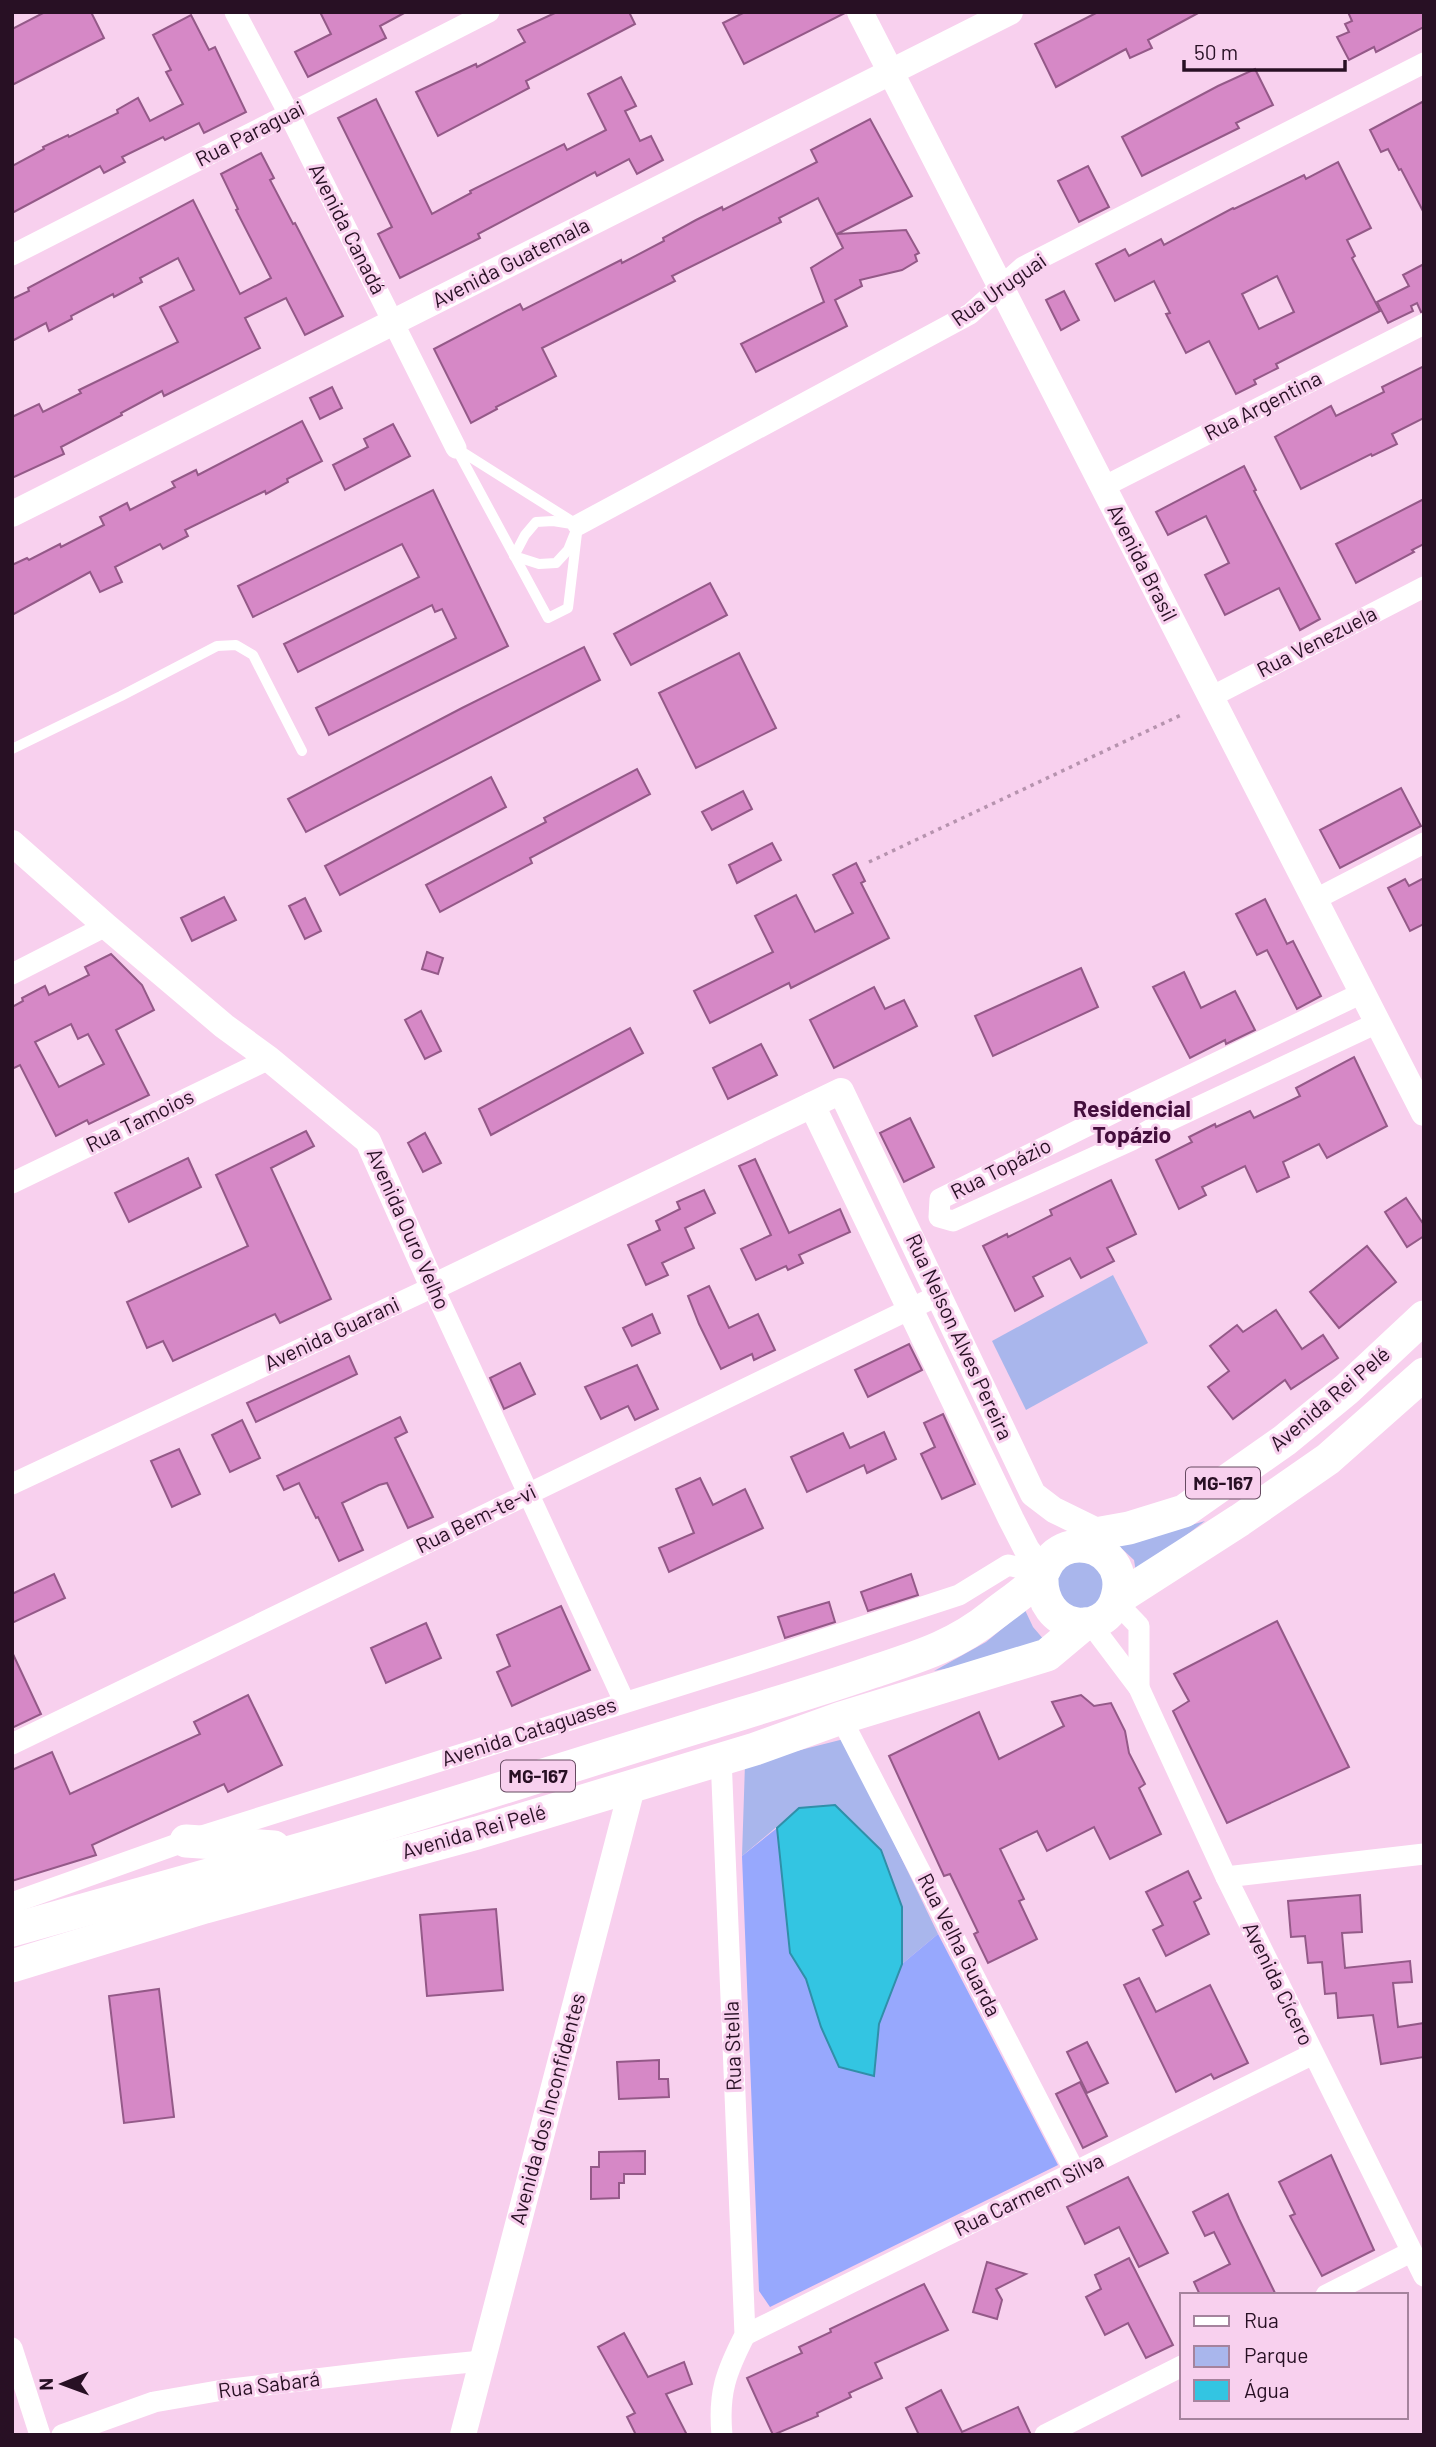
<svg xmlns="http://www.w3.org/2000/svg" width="1436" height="2447" font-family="Barlow,sans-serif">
<rect width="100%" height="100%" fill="#f8d0ee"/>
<g fill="#a9b6ec">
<polygon points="1113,1275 1148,1343 1026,1410 992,1341"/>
<polygon points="1205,1521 1176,1543 1137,1578 1134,1560 1119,1546"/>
<polygon points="1090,1556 1110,1588 1087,1616 1053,1603 1055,1566"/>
<polygon points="1025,1610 1033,1627 1045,1641 969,1664 934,1671 986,1642"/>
<polygon points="844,1739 938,1934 902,1964 902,1907 881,1850 835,1805 799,1808 742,1856 745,1764"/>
</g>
<polygon fill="#97a8fd" points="777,1828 790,1953 806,1979 821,2027 839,2067 874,2075 879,2024 902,1964 938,1934 1058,2165 770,2307 759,2291 742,1856"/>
<polygon fill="#33c5e2" stroke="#308fa9" stroke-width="2" points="835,1805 881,1850 902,1907 902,1964 879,2024 874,2076 839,2067 821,2027 806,1979 790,1953 777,1828 799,1808"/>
<g fill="#d688c6" stroke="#945988" stroke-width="2" fill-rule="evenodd">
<polygon points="45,12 91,12 104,38 12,85 12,29"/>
<polygon points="320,12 406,12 380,26 386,38 308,77 295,52 331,34"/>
<polygon points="557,12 629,12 635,24 526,81 529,88 438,136 416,92 476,64 477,67 525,42 518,30"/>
<polygon points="745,12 844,12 845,13 744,64 723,23"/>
<polygon points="1098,12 1200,12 1148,40 1152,48 1130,58 1126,49 1056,87 1035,44"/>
<polygon points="1348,12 1424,12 1424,27 1376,52 1374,47 1349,60 1337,37 1349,32 1345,24 1352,21"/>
<polygon points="191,15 209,50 215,47 246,112 204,133 199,123 165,140 163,137 122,157 125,162 104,173 100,166 12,213 12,166 44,149 43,147 68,135 69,137 118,113 117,110 138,98 150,121 183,104 166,72 171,70 153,35"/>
<polygon points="1255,69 1273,105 1236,123 1239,128 1142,176 1122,137 1218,86"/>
<polygon points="621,77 636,106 625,111 640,141 651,136 663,160 637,174 629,159 597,176 595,172 478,234 480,238 400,278 378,234 392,227 338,118 376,99 432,214 471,193 470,191 564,144 567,150 606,130 588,94"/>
<polygon points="1424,101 1424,213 1401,169 1399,170 1388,149 1381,152 1370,130"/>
<polygon points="870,119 912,196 837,234 906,230 919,253 915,255 917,261 902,270 860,280 862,286 835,300 847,326 756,372 741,344 824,302 811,268 843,248 818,198 779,218 781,222 672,276 675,281 542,348 556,376 496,407 497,409 471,423 434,349 520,304 523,310 621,260 622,263 664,241 663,238 696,220 722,207 723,210 817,162 811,150"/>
<polygon points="261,153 274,178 270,180 293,224 295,223 343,316 305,335 286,298 245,318 260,348 164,396 162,391 121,413 122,415 61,447 64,454 12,478 12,417 39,404 43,412 81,393 79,390 178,342 160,307 194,290 178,258 140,278 142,282 114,297 113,294 71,316 72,319 49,331 46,323 12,341 12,299 29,291 28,288 193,200 240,294 271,278 236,210 238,209 221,174"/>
<path d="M1338,162L1371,228L1347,240L1355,256L1352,258L1380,311L1276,364L1278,368L1254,380L1256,384L1236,394L1209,341L1186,353L1166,314L1170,313L1154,281L1115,301L1096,264L1125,249L1129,256L1161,239L1164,245L1233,208L1234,209L1304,175L1306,179ZM1277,276L1294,312L1259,329L1242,294Z"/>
<polygon points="1088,166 1109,207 1079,222 1058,181"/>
<polygon points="1424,264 1424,311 1421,312 1417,303 1411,306 1413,311 1388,323 1377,302 1409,286 1403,275"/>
<polygon points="1064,291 1079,320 1061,330 1046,300"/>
<polygon points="1424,366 1424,418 1392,434 1397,444 1372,456 1371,454 1301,489 1275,437 1331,406 1336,416 1384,392 1382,387"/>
<polygon points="332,387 342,408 320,419 310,398"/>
<polygon points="302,421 322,461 287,479 288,482 266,494 265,491 185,530 188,536 163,549 160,544 115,567 122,582 100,592 90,572 12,615 12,565 27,558 29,560 60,544 61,547 104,525 100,517 127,503 130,510 175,487 172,482 196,470 198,475"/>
<polygon points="393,424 410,456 345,490 333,465 368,447 364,439"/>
<polygon points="1244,466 1256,490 1254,491 1320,619 1300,630 1279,588 1225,615 1205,575 1229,563 1206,516 1168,535 1156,512"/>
<polygon points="433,490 508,646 329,735 316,708 456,638 442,609 435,612 432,605 298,672 284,644 419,577 402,544 253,617 238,586"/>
<polygon points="1424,499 1424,544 1412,550 1414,552 1356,583 1336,544"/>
<polygon points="710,583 727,615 631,665 614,634"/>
<polygon points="584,647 600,680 306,832 288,799 462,708"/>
<polygon points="739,653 776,728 696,768 659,693"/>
<polygon points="637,769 650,794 530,858 532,863 440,912 426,885 546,822 544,818"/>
<polygon points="491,777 506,807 340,895 325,866"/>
<polygon points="1401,788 1421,826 1340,868 1320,830"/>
<polygon points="743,791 752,809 712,830 702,812"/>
<polygon points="772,843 781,860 737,883 729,865"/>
<polygon points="856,863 865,881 861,883 889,938 791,988 789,983 710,1023 694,991 773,952 755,916 796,895 815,932 853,913 833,875"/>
<polygon points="1424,878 1424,924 1410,931 1388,888 1405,879 1409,886"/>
<polygon points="224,897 236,920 192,941 181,918"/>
<polygon points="305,898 321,931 305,939 289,906"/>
<polygon points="1265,899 1287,944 1293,941 1321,996 1297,1009 1267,950 1257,955 1236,914"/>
<polygon points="427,952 443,958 438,974 422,969"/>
<path d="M111,954L142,985L154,1010L116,1030L149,1095L89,1124L87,1120L56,1136L20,1065L12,1069V1007L23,1001L22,998L45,986L49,995L89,975L85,967ZM71,1024L78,1039L88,1034L104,1064L59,1087L35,1042Z"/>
<polygon points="1081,968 1098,1007 993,1056 975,1016"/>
<polygon points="1184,972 1201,1008 1235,991 1255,1030 1226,1044 1225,1040 1190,1058 1153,987"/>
<polygon points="874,987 885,1009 904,1000 917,1026 834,1068 810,1020"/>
<polygon points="421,1011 441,1051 425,1059 405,1020"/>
<polygon points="630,1028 643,1053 491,1135 479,1109"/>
<polygon points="761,1044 777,1075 728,1099 713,1068"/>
<polygon points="1354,1057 1387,1126 1327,1158 1319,1144 1283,1162 1289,1177 1257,1192 1245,1166 1202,1187 1206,1195 1179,1209 1156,1160 1192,1142 1189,1137 1215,1124 1216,1127 1250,1111 1254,1118 1300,1096 1296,1088"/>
<polygon points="910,1118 934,1167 904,1182 880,1133"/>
<polygon points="306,1131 314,1146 271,1168 331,1299 280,1323 275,1314 173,1361 163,1341 147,1348 127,1302 248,1246 216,1175"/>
<polygon points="425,1133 441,1163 423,1172 408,1143"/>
<polygon points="188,1158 201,1187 129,1222 115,1193"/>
<polygon points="755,1159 789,1233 840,1209 850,1232 799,1255 803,1263 788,1270 786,1266 756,1280 741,1249 771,1235 739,1166"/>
<polygon points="1111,1180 1136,1234 1107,1248 1114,1261 1081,1278 1070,1258 1033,1277 1043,1296 1015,1311 983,1246 1007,1234 1008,1237 1052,1215 1050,1210"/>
<polygon points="704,1190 715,1213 685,1228 694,1248 662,1263 668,1275 646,1285 628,1245 660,1230 656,1221 680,1209 677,1202"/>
<polygon points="1406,1198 1424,1225 1424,1236 1407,1247 1385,1212"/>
<polygon points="1367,1246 1396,1282 1339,1328 1310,1292"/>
<polygon points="709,1286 729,1328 758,1314 775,1350 754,1360 752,1354 721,1369 699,1324 688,1296"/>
<polygon points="1276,1310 1302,1349 1323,1335 1338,1358 1291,1389 1285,1380 1233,1419 1208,1387 1229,1371 1210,1346 1237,1325 1243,1332"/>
<polygon points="652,1314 660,1333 632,1346 623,1328"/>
<polygon points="909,1344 922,1370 868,1397 855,1370"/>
<polygon points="349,1356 357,1374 256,1422 247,1403"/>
<polygon points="520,1363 535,1394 504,1409 490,1378"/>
<polygon points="637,1365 658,1409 635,1420 628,1406 601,1419 585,1387"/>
<polygon points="943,1414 975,1484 942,1499 921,1454 935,1447 924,1423"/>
<polygon points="400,1417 407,1432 395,1438 433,1517 408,1528 387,1483 379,1485 342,1503 363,1550 339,1561 318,1517 316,1518 299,1483 284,1490 277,1476"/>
<polygon points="242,1420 260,1458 230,1472 212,1435"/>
<polygon points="884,1432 896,1459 867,1473 864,1465 807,1492 791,1457 843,1433 850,1448"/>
<polygon points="179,1449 200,1494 172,1507 151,1461"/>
<polygon points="700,1478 713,1505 745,1489 763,1528 669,1572 659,1548 694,1533 676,1489"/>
<polygon points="54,1574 65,1598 12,1623 12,1594"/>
<polygon points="911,1574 918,1595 868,1611 861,1592"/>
<polygon points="829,1602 835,1622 785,1638 778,1617"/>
<polygon points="561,1606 590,1670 512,1706 497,1672 510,1666 497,1635"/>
<polygon points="1277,1621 1349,1767 1227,1823 1173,1711 1189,1701 1174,1674"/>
<polygon points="426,1623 441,1658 386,1683 371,1648"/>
<polygon points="12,1652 41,1714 12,1728"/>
<polygon points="248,1695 282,1765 228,1792 224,1784 92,1845 96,1855 12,1881 12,1770 52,1752 70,1794 200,1734 194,1722"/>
<polygon points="1081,1695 1094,1706 1111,1703 1125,1731 1129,1753 1145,1784 1139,1788 1161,1834 1110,1859 1094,1827 1047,1851 1037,1831 1000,1849 1024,1899 1019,1901 1037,1939 988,1963 974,1934 978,1932 950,1874 944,1876 889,1756 979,1712 999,1759 1064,1726 1052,1702"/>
<polygon points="1188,1871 1201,1898 1194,1902 1209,1934 1166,1956 1153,1930 1163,1925 1146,1892"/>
<polygon points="1360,1895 1362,1932 1342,1933 1345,1968 1410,1961 1412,1982 1393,1983 1398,2027 1424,2023 1424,2057 1381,2064 1373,2015 1338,2018 1336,1993 1325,1994 1322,1962 1308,1963 1305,1936 1291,1937 1288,1901"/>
<polygon points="496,1909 503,1990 427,1996 420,1915"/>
<polygon points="1139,1978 1156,2012 1210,1985 1248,2063 1214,2079 1211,2074 1176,2092 1124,1985"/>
<polygon points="159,1989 174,2117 124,2123 109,1996"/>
<polygon points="1087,2042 1108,2083 1087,2093 1067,2052"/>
<polygon points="659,2060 659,2079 668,2079 669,2097 619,2099 617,2062"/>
<polygon points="1080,2082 1107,2136 1083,2148 1056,2094"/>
<polygon points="645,2151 645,2174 624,2174 624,2183 619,2183 619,2198 591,2199 591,2167 599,2167 599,2152"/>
<polygon points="1331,2155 1374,2250 1322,2276 1290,2216 1295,2214 1279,2182"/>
<polygon points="1128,2177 1168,2253 1139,2267 1119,2227 1085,2244 1067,2207"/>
<polygon points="1228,2194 1239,2219 1276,2295 1200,2295 1194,2282 1230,2264 1214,2232 1205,2236 1193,2212"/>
<polygon points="1129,2258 1173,2345 1146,2358 1128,2323 1105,2335 1086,2297 1101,2289 1095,2275"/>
<polygon points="987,2262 1026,2274 996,2289 1002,2300 997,2319 973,2312"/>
<polygon points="924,2284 948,2330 875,2363 882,2378 849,2393 851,2397 817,2413 818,2416 773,2435 747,2378 802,2353 799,2347 831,2332 830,2329"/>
<polygon points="624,2333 648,2377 684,2362 692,2384 666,2394 687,2435 636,2435 627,2417 635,2413 598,2347"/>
<polygon points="941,2390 962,2432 1018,2407 1031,2435 919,2435 906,2408"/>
</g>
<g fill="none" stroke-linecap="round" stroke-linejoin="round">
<polyline stroke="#b693ae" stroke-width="3.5" stroke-dasharray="3.5 5" stroke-linecap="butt" points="869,862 1181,715"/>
<g stroke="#fff" stroke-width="10">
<polygon points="456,448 578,525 568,608 548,618"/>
<polygon points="553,521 578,525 568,550 556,563 539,564 514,556 525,535 536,522"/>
<polyline points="12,749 121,696 217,646 236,645 253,655 302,751"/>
</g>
<g stroke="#fff" stroke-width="21">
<polyline points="235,12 289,114 456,448"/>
<polyline points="12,255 489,12"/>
<polyline points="1103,487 1424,324"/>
<polyline points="578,525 970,314 1023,267 1424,63"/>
<polyline points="1211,697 1424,587"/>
<polyline points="1314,900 1424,843"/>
<polyline points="12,974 106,926"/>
<polyline points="1362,993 1137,1101 940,1199 939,1217 953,1221 1132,1140 1151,1129 1377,1023"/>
<polyline points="12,1183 269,1059"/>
<polyline points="12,1484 433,1287 624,1701"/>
<polyline points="1116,1602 1139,1626 1139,1688"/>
<polyline points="1090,1623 1139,1688 1226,1877 1424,2276"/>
<polyline points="841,1718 1075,2172"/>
<polyline points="12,1744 939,1295"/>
<path d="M721,1757L745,2335C726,2372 718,2393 722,2435"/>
<polyline points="1226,1877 1424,1854"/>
<polyline points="12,1903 186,1841 748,1664 959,1595 1008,1565 1042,1573"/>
<polyline points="1326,2295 1411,2252"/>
<polyline points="745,2335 1313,2054"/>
<polyline points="12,2348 40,2435"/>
<polyline points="62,2435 154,2402 223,2390 400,2369 482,2361"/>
<polyline points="1045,2435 1182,2366"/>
</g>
<g stroke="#fff" stroke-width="26">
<polyline points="860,12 1424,1113"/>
<polyline points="12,514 1010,12"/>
<polyline points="12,843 106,926 224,1026 269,1059 368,1141 433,1287 841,1091 1033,1494 1054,1510 1101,1533 1103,1551"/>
<polyline points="812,1105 1011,1519 1027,1550 1043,1571"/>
<polyline points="463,2435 633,1784"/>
</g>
<g stroke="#fff" stroke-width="33">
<polyline points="1083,1545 1101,1533 1129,1528 1184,1511 1285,1440 1347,1389 1424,1317"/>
<polyline points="1117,1599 1240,1520 1328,1459 1424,1374"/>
<polyline points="186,1841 274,1847"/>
<path d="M12,1930C110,1902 207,1876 305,1848C436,1810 567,1767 698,1727C756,1709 814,1692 872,1672C917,1657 955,1646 993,1615C1008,1603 1027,1591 1040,1577C1044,1572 1046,1565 1050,1560C1065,1541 1094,1542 1109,1559C1119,1569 1121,1584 1117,1597C1106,1640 1039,1632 1042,1575"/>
<polyline points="12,1966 205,1907 477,1833 755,1749 841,1718 1047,1655 1084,1624"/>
</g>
</g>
<g text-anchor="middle" stroke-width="6" stroke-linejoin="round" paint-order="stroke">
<g fill="#f8d0ee" stroke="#664a61" stroke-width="2">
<rect x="1186" y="1467.5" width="74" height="31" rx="5"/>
<rect x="501" y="1760.5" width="74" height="31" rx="5"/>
</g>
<g font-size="19" font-weight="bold" fill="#281024">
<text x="1223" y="1490">MG-167</text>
<text x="538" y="1783">MG-167</text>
</g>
<g font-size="21" fill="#281024" stroke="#f8d0ee">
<text transform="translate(250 134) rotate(-27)" y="7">Rua Paraguai</text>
<text transform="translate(347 229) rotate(63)" y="7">Avenida Canadá</text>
<text transform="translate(511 263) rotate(-27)" y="7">Avenida Guatemala</text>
<text transform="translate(999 290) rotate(-35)" y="7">Rua Uruguai</text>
<text transform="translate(1263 406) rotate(-27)" y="7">Rua Argentina</text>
<text transform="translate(1142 563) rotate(63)" y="7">Avenida Brasil</text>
<text transform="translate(1317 642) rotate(-27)" y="7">Rua Venezuela</text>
<text transform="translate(140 1121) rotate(-26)" y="7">Rua Tamoios</text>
<text transform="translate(1001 1169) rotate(-27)" y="7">Rua Topázio</text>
<text transform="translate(408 1229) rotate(66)" y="7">Avenida Ouro Velho</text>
<text transform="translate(332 1334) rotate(-25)" y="7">Avenida Guarani</text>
<text transform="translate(959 1337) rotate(65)" y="7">Rua Nelson Alves Pereira</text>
<text transform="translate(1330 1399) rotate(-40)" y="7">Avenida Rei Pelé</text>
<text transform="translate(476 1519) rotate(-26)" y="7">Rua Bem-te-vi</text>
<text transform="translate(529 1732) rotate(-18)" y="7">Avenida Cataguases</text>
<text transform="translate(474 1832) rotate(-16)" y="7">Avenida Rei Pelé</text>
<text transform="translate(959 1945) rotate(63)" y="7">Rua Velha Guarda</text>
<text transform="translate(1278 1984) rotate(64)" y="7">Avenida Cícero</text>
<text transform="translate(733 2046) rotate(-92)" y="7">Rua Stella</text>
<text transform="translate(548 2109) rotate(-75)" y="7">Avenida dos Inconfidentes</text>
<text transform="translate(1029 2195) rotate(-26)" y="7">Rua Carmem Silva</text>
<text transform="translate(269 2385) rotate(-7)" y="7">Rua Sabará</text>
</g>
<g font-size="23" font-weight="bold" fill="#440e3c" stroke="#f8d0ee">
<text x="1132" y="1117">Residencial<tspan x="1132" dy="26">Topázio</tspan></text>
</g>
</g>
<rect width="1436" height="2447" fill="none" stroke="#281024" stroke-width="28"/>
<rect x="1180" y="2293" width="228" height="126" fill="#f8d0ee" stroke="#a5839d" stroke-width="2"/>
<rect x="1194" y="2316" width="35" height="10" fill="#ffffff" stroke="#a5839d" stroke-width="2"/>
<text x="1244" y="2328" font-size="21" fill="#281024">Rua</text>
<rect x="1194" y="2346" width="35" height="21" fill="#a9b6ec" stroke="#a5839d" stroke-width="2"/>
<text x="1244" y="2363" font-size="21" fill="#281024">Parque</text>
<rect x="1194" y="2380" width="35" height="21" fill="#33c5e2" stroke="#a5839d" stroke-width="2"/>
<text x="1244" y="2398" font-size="21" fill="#281024">Água</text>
<g transform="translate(63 2384) rotate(269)" stroke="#f8d0ee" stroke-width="5" paint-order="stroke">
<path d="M0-5L12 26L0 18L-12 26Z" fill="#281024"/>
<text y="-10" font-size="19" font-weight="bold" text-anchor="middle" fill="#281024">N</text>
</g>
<path d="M1184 60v10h161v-10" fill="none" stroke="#281024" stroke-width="3.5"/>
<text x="1194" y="60" font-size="21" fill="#281024" stroke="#f8d0ee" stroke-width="5" paint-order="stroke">50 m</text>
</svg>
